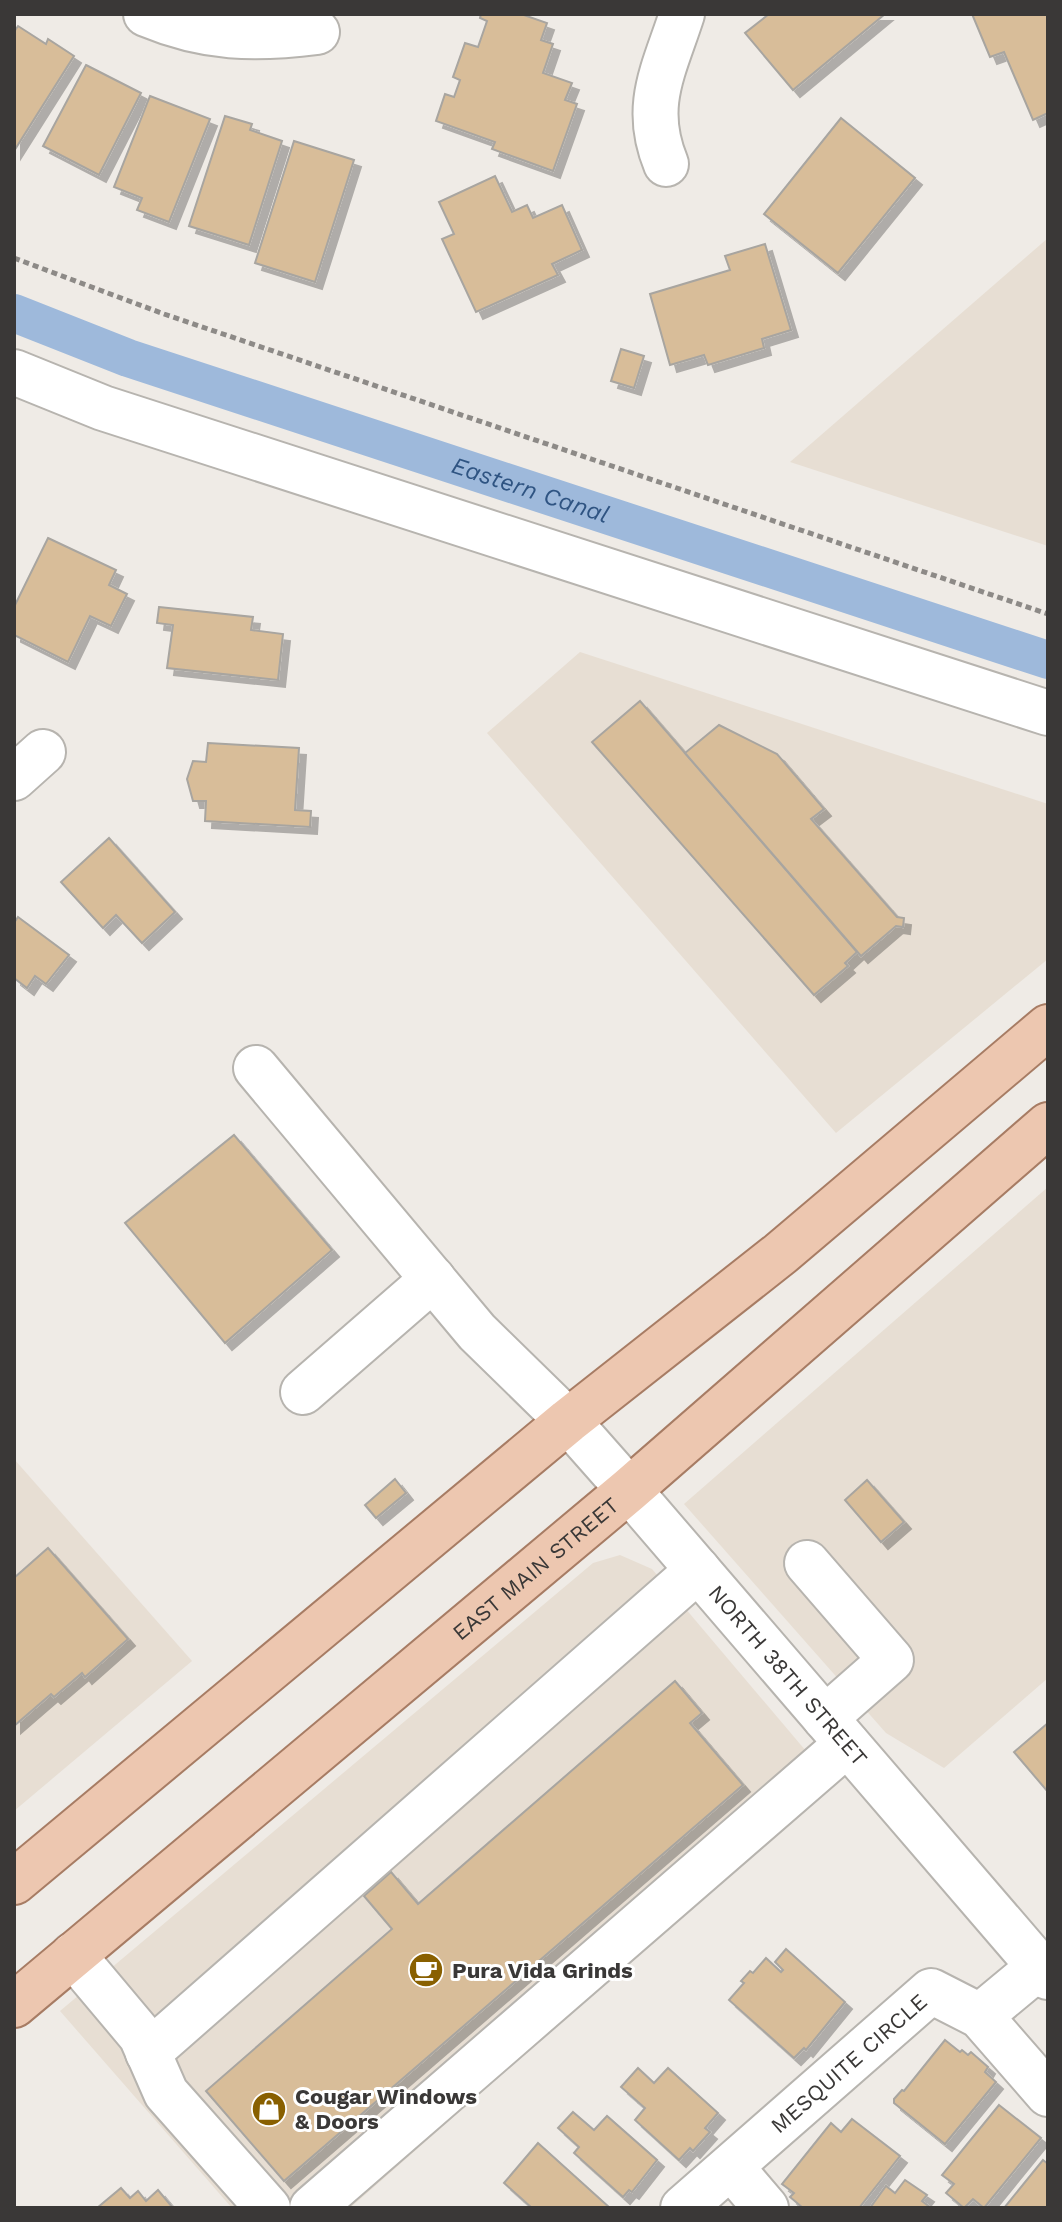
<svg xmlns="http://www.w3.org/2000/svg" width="1062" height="2222" font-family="'Work Sans',sans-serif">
<defs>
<filter id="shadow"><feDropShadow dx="7" dy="7" stdDeviation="0" flood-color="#0004"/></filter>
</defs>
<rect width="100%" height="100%" fill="#efebe6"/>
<g fill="#e7ded3">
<polygon points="1048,238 1048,546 790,462"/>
<polygon points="580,652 1048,804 1048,959 836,1133 487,733"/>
<polygon points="1048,1187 1048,1678 944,1768 886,1733 684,1504"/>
<polygon points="14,1459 192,1661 14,1811"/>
<polygon points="620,1555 652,1569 833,1783 350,2208 232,2208 60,2011 593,1563"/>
</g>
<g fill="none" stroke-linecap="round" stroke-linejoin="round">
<path stroke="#9eb9db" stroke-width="38" id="s1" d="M14,313L128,358L1048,660"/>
</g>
<g fill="#d8bd99" stroke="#a8a5a0" stroke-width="2" filter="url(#shadow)">
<polygon points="481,14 521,14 547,23 541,40 553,44 543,73 572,83 565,100 577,104 553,171 492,149 495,142 436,121 445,94 454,97 460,80 453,77 465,43 478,47 487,21 480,18"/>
<polygon points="769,14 885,14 793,90 745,33"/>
<polygon points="972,14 1048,14 1048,113 1033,120 1004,52 990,57"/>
<polygon points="18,26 46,44 48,39 74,56 14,151 14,32"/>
<polygon points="86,65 141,93 99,175 43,146"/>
<polygon points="150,96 210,119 169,222 137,210 142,198 114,187"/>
<polygon points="225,116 252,124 250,130 282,141 249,245 189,226"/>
<polygon points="841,118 915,178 838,273 764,214"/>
<polygon points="294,141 354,160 315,282 255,263"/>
<polygon points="495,176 512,212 527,205 533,218 562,205 582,250 552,264 558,275 476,312 442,239 454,234 439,202"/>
<polygon points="765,244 791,330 762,339 764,348 708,365 704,355 670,365 650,294 730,270 725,256"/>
<polygon points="621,349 644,356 634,388 611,381"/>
<polygon points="48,538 116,570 109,585 127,594 111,626 90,616 68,662 14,635 14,607"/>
<polygon points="159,607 253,617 251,630 283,634 278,680 167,668 173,625 157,623"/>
<polygon points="640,701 857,952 845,963 848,966 814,995 592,742"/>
<polygon points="719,725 777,754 824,809 811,819 897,917 904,918 903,927 896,926 861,956 685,753"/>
<polygon points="208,743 299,748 295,810 311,811 310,827 205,821 206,801 193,801 187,779 193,761 206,762"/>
<polygon points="109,838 175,912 142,943 116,915 103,928 61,882"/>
<polygon points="18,917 69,955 46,984 35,976 27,988 14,978 14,923"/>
<polygon points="234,1135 332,1250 225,1343 125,1223"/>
<polygon points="395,1479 406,1493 376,1518 365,1505"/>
<polygon points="867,1480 904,1522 881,1542 845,1500"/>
<polygon points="48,1548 128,1639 85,1677 82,1673 54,1697 51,1694 14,1726 14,1578"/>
<polygon points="675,1681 702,1713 690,1723 743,1785 284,2181 206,2091 392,1929 364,1896 391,1872 418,1904"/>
<polygon points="1048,1723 1048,1792 1014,1752"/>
<polygon points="786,1949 845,2002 806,2050 804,2048 794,2058 729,2000 744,1983 741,1981 750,1971 753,1973 766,1958 781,1972 783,1970 775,1962"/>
<polygon points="945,2040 960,2052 962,2050 968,2055 971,2052 988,2067 985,2072 996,2082 945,2144 894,2103 894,2099 902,2090 904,2091"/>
<polygon points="638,2068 654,2083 668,2068 718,2113 705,2128 710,2132 693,2151 690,2148 679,2160 635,2120 645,2108 621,2087"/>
<polygon points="999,2105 1041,2138 984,2208 973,2199 964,2208 946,2193 954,2184 942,2175"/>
<polygon points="573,2112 594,2130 607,2116 657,2160 632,2192 629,2190 623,2197 574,2153 579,2147 558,2128"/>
<polygon points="852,2119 900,2156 859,2208 803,2208 790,2197 794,2193 782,2184 831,2123 841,2132"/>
<polygon points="538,2143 610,2208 532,2208 504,2183"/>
<polygon points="1043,2160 1048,2164 1048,2208 1004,2208"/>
<polygon points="905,2180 927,2195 922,2201 931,2208 870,2208 886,2186 895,2193"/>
<polygon points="121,2188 130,2198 138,2191 146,2201 158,2190 173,2208 97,2208"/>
</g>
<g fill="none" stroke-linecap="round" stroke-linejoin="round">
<g stroke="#b7b4af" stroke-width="48">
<g id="minor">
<path d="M146,14C206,39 254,40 317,32"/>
<path d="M666,164C642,106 664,70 682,14"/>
<polyline points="14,372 103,408 1048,713"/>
<polyline points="14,778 43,752"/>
<path id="s2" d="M256,1068L477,1332L568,1421L629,1490L1048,1977"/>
<polyline points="303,1392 433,1279"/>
<polyline points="807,1563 891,1660 825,1718"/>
<polyline points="73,1955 141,2036 166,2093 268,2208"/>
<polyline points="980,2016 1039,1967"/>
<polyline points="148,2053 698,1570"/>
<polyline points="731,2167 766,2208"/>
<polyline points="312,2208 847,1744"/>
<path id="s3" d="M683,2208L931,1991L980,2016L1048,2094"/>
</g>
</g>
<g stroke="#a77c64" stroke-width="48">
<g id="major">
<polyline points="14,1882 568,1421 780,1254 1048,1027"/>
<path id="s4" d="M14,2005L629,1490L1048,1125"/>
</g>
</g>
<polyline stroke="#8d8a87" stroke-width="5" stroke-dasharray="6 4" stroke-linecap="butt" points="14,258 164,314 1048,614"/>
<use href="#minor" stroke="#fff" stroke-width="44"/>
<use href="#major" stroke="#edc7b0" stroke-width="44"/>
</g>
<defs>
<g id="cafe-disc" transform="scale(1.8)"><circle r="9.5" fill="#896000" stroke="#fff"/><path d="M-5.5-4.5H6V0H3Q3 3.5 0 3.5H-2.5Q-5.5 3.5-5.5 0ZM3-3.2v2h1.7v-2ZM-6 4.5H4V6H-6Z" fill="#fff"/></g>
<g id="shop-disc" transform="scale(1.8)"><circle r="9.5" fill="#896000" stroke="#fff"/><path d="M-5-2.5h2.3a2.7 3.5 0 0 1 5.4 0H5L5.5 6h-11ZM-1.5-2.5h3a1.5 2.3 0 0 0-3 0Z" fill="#fff"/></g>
</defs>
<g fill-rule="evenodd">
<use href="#cafe-disc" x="426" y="1970"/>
<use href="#shop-disc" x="269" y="2109"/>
</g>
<g text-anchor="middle" stroke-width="6" stroke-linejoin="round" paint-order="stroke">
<g font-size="22" fill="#3a3837" stroke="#fff">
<text dy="8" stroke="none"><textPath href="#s4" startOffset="680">EAST MAIN STREET</textPath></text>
<text dy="8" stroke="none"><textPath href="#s2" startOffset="808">NORTH 38TH STREET</textPath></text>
<text dy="8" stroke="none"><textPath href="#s3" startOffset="220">MESQUITE CIRCLE</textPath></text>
</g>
<g font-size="22" font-weight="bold" fill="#3a3837" stroke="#fff" text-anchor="start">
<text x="452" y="1978">Pura Vida Grinds</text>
<text x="295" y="2104">Cougar Windows<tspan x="295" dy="25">&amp; Doors</tspan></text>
</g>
<g font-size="24" font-style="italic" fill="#2f5482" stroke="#fff">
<text dy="8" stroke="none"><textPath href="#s1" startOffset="546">Eastern Canal</textPath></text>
</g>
</g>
<rect width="1062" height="2222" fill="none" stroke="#3a3837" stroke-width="32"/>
</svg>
